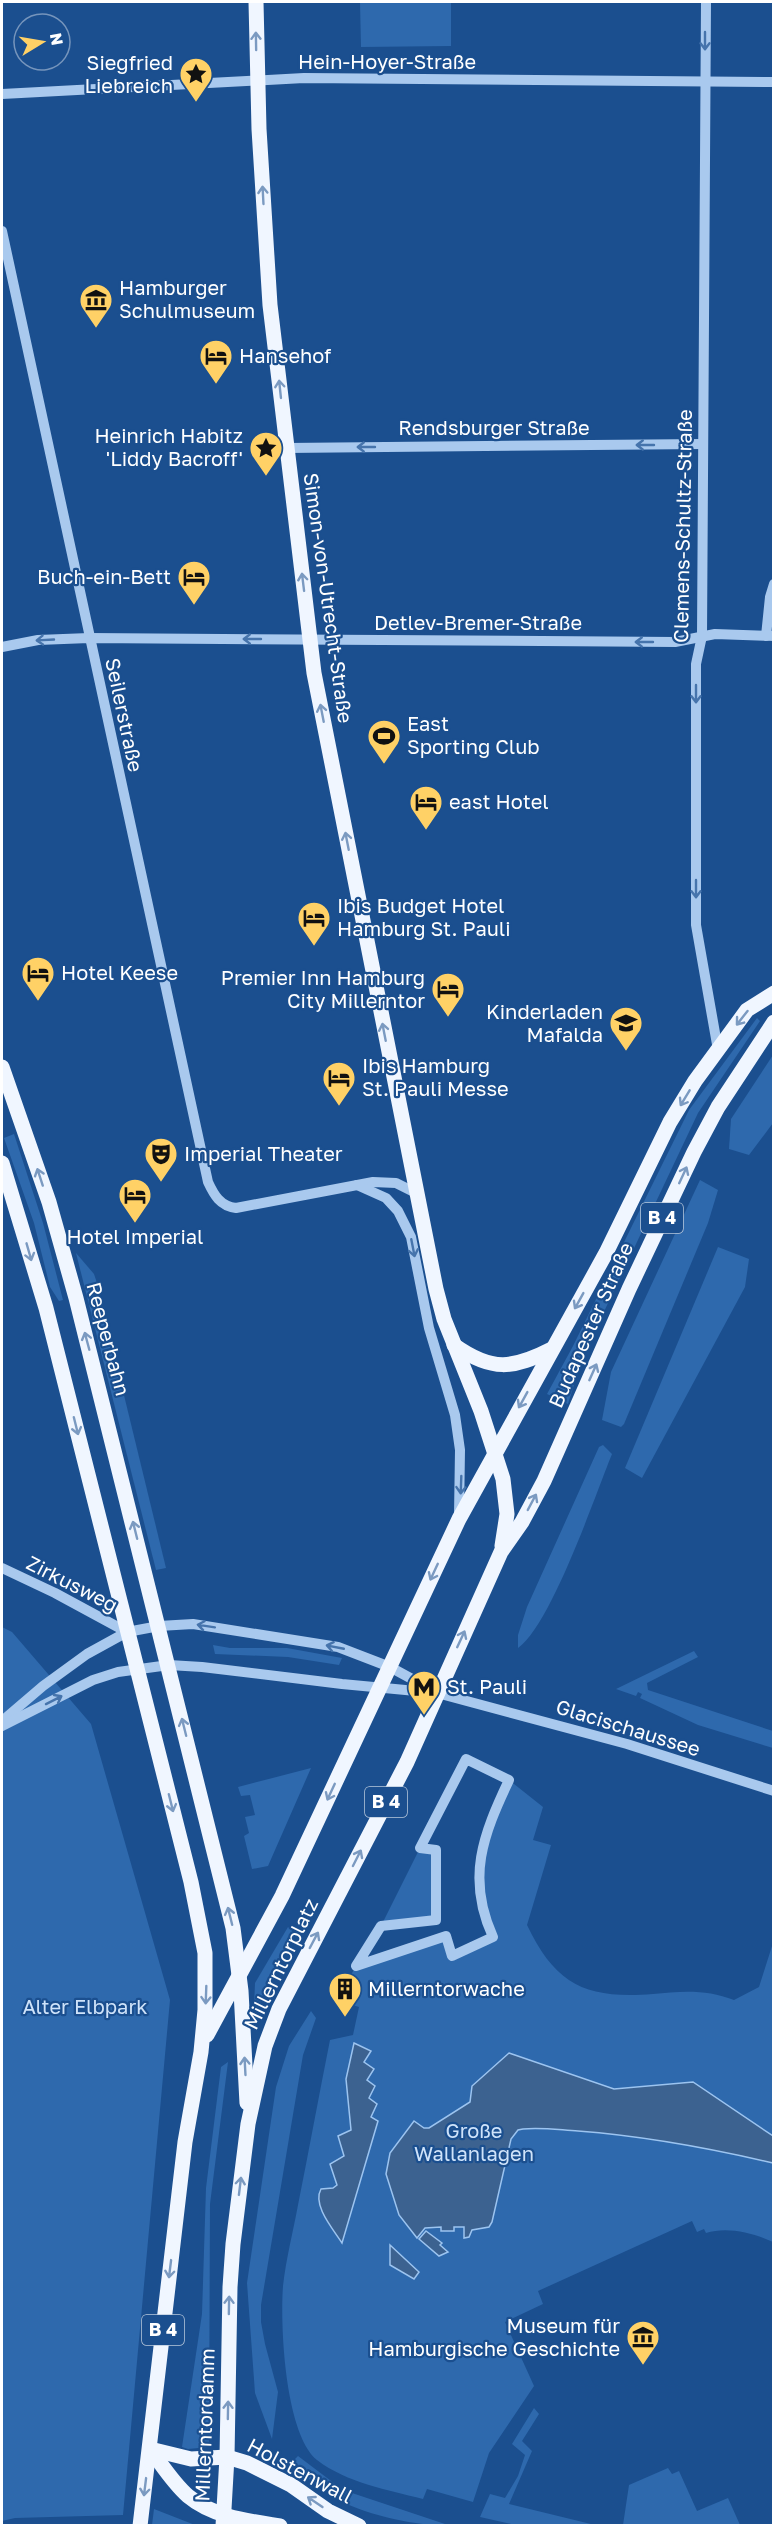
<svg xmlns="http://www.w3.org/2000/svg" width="775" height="2527" font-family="'Golos Text',sans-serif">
<rect width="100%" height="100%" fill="#1b4f8f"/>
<g fill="#2e69ad">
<polygon points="360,2 451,2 451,46 361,47"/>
<polygon points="757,1018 760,1021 698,1113 583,1356 568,1404 547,1394 573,1346 689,1110"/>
<polygon points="773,1055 773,1123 749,1155 729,1149 731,1119"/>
<polygon points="14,1134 43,1223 63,1300 59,1301 50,1287 34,1223 4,1138"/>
<polygon points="700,1180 718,1190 708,1223 624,1424 621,1427 602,1420 611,1372"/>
<polygon points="718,1247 749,1259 745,1287 642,1478 625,1468"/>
<polygon points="76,1253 94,1274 96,1280 166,1568 156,1570"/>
<path d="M603,1445L612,1454C595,1496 551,1625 518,1648V1635L527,1607L599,1447Z"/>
<polygon points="2,1627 12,1632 91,1724 170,2000 123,2515 15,2518 2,2521"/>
<polygon points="213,1645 230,1648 287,1648 342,1658 339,1665 288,1657 215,1654"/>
<polygon points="694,1651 698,1657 647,1683 648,1690 773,1731 773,1748 698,1725 640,1698 642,1694 638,1692 636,1696 616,1689"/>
<polygon points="311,1768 268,1866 252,1869 244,1836 249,1833 245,1817 255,1815 250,1795 241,1796 238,1787"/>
<path d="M509,1780L543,1807L533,1840L551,1845L527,1925C556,1986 587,1999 653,1994C681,1991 707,1989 734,2000L759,1987L773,1943V2242C754,2233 727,2226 706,2233L704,2229L697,2232L692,2221L538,2291L543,2304L505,2322L534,2386L489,2453L473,2502L427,2489L423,2499C388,2490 347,2483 317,2460C285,2433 280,2326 283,2286C286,2259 293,2232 298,2205C309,2150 319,2095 330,2040L353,2035L359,2007L346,2003L340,1994L356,1966L446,1936L452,1956L493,1937L479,1868Z"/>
<polygon points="420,1848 436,1850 436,1920 381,1926"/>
<polygon points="288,1927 293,1931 259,2007 254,2006 255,1983"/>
<polygon points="311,2011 316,2018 303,2055 261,2305 261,2322 265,2344 278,2392 272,2439 255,2393 247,2283 276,2087 289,2046"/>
<polygon points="228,2062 210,2204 209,2447 188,2449 182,2447 202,2314 206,2188 221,2067"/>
<polygon points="534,2408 539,2414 522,2441 532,2451 509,2504 595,2525 516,2525 480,2517 490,2494 505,2498 518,2476 525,2455 512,2444"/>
<path d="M298,2456L343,2490L448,2525C419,2527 362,2514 335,2498C319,2488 305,2476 291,2463Z"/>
<polygon points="668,2468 672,2474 679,2471 697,2511 728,2498 740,2525 623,2525 629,2485"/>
<polygon points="154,2509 195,2525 152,2525"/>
</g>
<g fill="#3c6290" stroke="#9cc4f0" stroke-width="1.5">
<path d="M354,2043L371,2051L364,2062L374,2069L367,2080L375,2086L369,2098L377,2104L371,2117L378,2121L342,2243C333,2229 312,2205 321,2189L333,2188L337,2185L330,2164L344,2156L338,2136L351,2130L346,2079Z"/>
<path d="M509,2053L614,2089L693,2082L773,2136V2163C709,2148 644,2136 578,2131C560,2130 541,2127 523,2129L518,2130L511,2139L492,2222L489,2227L472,2230L469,2237L464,2238V2227H454V2231H441V2227L425,2228L417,2238L399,2215L386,2174L390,2153L414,2121L424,2128H429L470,2102L472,2086Z"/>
<polygon points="426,2231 442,2243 440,2245 448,2252 439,2256 419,2239"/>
<polygon points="390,2245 419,2272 414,2279 390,2265"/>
</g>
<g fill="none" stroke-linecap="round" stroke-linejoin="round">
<g stroke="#a9c9ee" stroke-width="10">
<polyline points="706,2 702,636 696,664 696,925 718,1050"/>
<polyline points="2,94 304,78 774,82"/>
<path d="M2,231L208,1182C214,1195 220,1206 236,1208L373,1182L396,1183L416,1193"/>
<polyline points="286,448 703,444"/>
<polyline points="766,636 770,597 774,584"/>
<polyline points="2,647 38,640 89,638 675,642 715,634 774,636"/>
<polyline points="357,1185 386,1198 398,1211 411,1237 429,1328 455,1415 460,1450 459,1515"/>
<polyline points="2,1568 55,1593 127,1632"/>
<polyline points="2,1721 43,1686 87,1654 127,1632 159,1626 193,1624 338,1647 390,1667 434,1691"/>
<polyline points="2,1726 93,1680 118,1672 169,1665 202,1667 342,1684 437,1693 627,1744 774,1791"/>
<path d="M466,1759L509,1780C483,1835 466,1878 493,1937L452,1956L446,1936L356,1966L381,1926L436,1920V1850L420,1848Z"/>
</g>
<g stroke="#f0f6ff" stroke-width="15">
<polyline points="256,2 259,129 270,305 314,673 436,1289 444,1319 481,1411 503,1479 507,1514 502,1546"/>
<polyline points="2,1067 49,1202 76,1298 233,1928 241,1991 247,2103"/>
<polyline points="2,1163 46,1308 191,1882 205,1953 205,2010 201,2052 185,2142 140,2526"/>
<path d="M454,1345C492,1372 513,1369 552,1349"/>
<polyline points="207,2035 282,1896 459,1519 606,1253 670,1122 695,1081 747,1010 774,993"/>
<polyline points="150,2449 191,2459 227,2457 247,2463 291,2485 328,2511 359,2526"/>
<path d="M150,2449C162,2465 173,2483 188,2496C213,2517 249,2521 280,2526"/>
<polyline points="223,2526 227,2457 230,2287 233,2244 248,2124 265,2046 279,2009 407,1762 501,1552 522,1522 544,1481 629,1289 694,1152 718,1107 774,1022"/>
</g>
</g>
<defs><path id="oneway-shaft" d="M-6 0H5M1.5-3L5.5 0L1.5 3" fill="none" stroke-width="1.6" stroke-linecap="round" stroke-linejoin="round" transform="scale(1.5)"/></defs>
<g stroke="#7b9ac1">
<use href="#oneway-shaft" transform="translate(256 41) rotate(-91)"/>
<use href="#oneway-shaft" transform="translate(263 195) rotate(-93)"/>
<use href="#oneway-shaft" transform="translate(280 389) rotate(-96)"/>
<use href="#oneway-shaft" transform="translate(303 582) rotate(-97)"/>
<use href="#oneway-shaft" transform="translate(322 713) rotate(-101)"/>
<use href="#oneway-shaft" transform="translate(347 841) rotate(-101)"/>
<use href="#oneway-shaft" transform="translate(742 1018) rotate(128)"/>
<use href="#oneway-shaft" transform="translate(384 1032) rotate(-101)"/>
<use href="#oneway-shaft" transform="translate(685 1098) rotate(121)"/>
<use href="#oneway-shaft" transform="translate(683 1175) rotate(-65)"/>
<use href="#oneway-shaft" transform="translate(40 1177) rotate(-108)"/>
<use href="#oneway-shaft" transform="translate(29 1252) rotate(74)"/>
<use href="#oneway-shaft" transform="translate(579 1301) rotate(119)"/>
<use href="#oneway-shaft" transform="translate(87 1341) rotate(-105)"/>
<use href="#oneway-shaft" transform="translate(593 1372) rotate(-66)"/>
<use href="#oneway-shaft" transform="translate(523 1400) rotate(119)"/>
<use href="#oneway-shaft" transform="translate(76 1426) rotate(76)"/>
<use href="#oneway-shaft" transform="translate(532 1502) rotate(-62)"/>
<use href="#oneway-shaft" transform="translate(135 1530) rotate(-104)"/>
<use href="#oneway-shaft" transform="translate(434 1572) rotate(115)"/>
<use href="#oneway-shaft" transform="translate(461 1639) rotate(-65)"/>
<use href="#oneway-shaft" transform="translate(184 1727) rotate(-104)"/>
<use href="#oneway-shaft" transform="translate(331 1792) rotate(115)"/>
<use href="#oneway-shaft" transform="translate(171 1803) rotate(76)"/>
<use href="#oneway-shaft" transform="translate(357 1858) rotate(-63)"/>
<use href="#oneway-shaft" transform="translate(230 1916) rotate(-104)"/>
<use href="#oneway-shaft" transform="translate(314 1940) rotate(-62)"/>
<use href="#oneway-shaft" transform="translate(206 1995) rotate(92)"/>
<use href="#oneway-shaft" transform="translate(245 2066) rotate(-93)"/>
<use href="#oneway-shaft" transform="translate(240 2186) rotate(-83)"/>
<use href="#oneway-shaft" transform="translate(170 2269) rotate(97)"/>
<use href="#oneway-shaft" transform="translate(229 2305) rotate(-89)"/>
<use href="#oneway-shaft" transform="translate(228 2410) rotate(-89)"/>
<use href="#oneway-shaft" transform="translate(145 2487) rotate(97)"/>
<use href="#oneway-shaft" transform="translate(315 2502) rotate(-146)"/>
</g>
<g stroke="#4674ac">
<use href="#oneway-shaft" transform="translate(705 41) rotate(90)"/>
<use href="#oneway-shaft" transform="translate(645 445) rotate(180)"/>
<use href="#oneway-shaft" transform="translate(366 447) rotate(180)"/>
<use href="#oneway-shaft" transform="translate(252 639) rotate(-180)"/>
<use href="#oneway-shaft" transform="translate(45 640) rotate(177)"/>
<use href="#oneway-shaft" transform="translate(644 642) rotate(-180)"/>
<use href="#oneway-shaft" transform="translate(696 694) rotate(90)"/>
<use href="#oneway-shaft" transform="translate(696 889) rotate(90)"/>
<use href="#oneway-shaft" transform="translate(413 1248) rotate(79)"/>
<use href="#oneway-shaft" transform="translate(461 1485) rotate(92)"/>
<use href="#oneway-shaft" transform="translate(206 1626) rotate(-171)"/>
<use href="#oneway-shaft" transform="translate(335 1647) rotate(-169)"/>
<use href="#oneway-shaft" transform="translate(54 1700) rotate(-27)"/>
</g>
<defs>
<g id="sight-pin" transform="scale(1.725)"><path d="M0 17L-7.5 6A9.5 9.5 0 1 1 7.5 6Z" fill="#ffd166" stroke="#1b4f8f"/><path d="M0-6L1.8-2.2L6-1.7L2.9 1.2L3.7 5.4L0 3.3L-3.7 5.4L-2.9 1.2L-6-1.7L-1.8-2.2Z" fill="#111"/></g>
<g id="museum-pin" transform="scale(1.725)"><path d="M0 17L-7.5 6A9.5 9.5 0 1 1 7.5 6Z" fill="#ffd166" stroke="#1b4f8f"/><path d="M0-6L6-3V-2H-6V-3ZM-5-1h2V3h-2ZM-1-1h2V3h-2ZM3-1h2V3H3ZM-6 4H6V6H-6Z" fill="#111"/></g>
<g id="hotel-pin" transform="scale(1.725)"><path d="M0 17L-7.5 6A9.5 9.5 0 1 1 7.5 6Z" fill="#ffd166" stroke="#1b4f8f"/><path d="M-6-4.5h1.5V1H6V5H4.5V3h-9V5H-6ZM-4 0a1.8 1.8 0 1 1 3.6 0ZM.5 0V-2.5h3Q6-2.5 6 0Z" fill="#111"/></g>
<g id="stadium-pin" transform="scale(1.725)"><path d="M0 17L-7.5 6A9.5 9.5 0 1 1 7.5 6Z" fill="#ffd166" stroke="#1b4f8f"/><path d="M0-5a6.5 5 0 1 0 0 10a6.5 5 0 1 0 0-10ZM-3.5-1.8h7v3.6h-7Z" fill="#111"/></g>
<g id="school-pin" transform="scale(1.725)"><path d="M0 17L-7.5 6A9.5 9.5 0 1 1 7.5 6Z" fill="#ffd166" stroke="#1b4f8f"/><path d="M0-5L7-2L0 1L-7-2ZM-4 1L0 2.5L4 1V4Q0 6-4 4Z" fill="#111"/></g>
<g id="theatre-pin" transform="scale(1.725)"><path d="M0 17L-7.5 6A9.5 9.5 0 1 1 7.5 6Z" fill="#ffd166" stroke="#1b4f8f"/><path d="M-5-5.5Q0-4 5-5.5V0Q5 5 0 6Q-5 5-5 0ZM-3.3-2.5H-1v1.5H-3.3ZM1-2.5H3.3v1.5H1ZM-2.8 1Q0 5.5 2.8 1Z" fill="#111"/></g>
<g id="metro-pin" transform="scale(1.725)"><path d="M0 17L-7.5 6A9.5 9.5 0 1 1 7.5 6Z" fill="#ffd166" stroke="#1b4f8f"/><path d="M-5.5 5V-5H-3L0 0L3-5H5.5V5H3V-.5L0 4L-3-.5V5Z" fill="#111"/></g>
<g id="building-pin" transform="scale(1.725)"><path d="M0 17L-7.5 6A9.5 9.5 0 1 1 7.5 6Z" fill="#ffd166" stroke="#1b4f8f"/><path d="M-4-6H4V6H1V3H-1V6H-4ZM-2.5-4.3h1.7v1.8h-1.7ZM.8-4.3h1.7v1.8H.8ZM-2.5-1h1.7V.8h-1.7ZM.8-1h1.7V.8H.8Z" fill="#111"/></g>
</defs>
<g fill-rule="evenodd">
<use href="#sight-pin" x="196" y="74"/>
<use href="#museum-pin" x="96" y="300"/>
<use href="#hotel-pin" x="216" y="356"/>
<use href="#sight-pin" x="266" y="448"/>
<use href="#hotel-pin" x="194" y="577"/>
<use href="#stadium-pin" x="384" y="736"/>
<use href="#hotel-pin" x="426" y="802"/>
<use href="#hotel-pin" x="314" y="918"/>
<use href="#hotel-pin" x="38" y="973"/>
<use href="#hotel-pin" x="448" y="989"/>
<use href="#school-pin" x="626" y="1023"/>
<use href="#hotel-pin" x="339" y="1078"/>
<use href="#theatre-pin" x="161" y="1154"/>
<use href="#hotel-pin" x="135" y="1195"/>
<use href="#metro-pin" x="424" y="1687"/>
<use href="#building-pin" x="345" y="1989"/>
<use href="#museum-pin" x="643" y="2337"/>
</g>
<g text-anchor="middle" stroke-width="4.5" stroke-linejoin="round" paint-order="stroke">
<g fill="#1b4f8f" stroke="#bbcadd" stroke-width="1.5">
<rect x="641" y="1203" width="42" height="30" rx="4.5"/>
<rect x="365" y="1787" width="42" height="30" rx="4.5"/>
<rect x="142" y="2315" width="42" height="30" rx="4.5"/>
</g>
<g font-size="18" font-weight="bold" fill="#fff">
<text x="662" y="1224">B 4</text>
<text x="386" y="1808">B 4</text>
<text x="163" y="2336">B 4</text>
</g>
<g font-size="20" fill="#fff" stroke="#1b4f8f">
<text x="387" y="69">Hein-Hoyer-Straße</text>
<text x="494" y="435">Rendsburger Straße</text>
<text transform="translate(683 526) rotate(-89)" y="7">Clemens-Schultz-Straße</text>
<text transform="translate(328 598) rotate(82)" y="7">Simon-von-Utrecht-Straße</text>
<text x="478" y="630">Detlev-Bremer-Straße</text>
<text transform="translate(124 715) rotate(78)" y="7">Seilerstraße</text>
<text transform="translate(591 1325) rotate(-66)" y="7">Budapester Straße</text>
<text transform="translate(108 1339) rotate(75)" y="7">Reeperbahn</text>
<text transform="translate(72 1584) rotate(27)" y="7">Zirkusweg</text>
<text transform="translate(628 1728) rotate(17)" y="7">Glacischaussee</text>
<text transform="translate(281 1964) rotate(-64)" y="7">Millerntorplatz</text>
<text transform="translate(205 2425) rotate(-88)" y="7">Millerntordamm</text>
<text transform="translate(300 2471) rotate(28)" y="7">Holstenwall</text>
</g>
<g font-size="20" fill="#fff" stroke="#1b4f8f" text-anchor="start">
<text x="173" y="70" text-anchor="end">Siegfried<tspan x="173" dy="23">Liebreich</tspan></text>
<text x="119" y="295">Hamburger<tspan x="119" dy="23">Schulmuseum</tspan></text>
<text x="239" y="363">Hansehof</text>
<text x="243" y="443" text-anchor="end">Heinrich Habitz<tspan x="243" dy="23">'Liddy Bacroff'</tspan></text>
<text x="171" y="584" text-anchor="end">Buch-ein-Bett</text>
<text x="407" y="731">East<tspan x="407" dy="23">Sporting Club</tspan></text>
<text x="449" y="809">east Hotel</text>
<text x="337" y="913">Ibis Budget Hotel<tspan x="337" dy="23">Hamburg St. Pauli</tspan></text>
<text x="61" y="980">Hotel Keese</text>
<text x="425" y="985" text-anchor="end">Premier Inn Hamburg<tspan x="425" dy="23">City Millerntor</tspan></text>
<text x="603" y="1019" text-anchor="end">Kinderladen<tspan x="603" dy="23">Mafalda</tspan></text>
<text x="362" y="1073">Ibis Hamburg<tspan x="362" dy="23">St. Pauli Messe</tspan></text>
<text x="184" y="1161">Imperial Theater</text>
<text x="135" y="1244" text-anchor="middle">Hotel Imperial</text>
<text x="447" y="1694">St. Pauli</text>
<text x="368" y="1996">Millerntorwache</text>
<text x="620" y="2333" text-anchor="end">Museum für<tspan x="620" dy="23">Hamburgische Geschichte</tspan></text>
</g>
<g font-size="20" fill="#cfe3fa" stroke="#1b4f8f">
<text x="85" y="2014">Alter Elbpark</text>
<text x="474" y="2138">Große<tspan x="474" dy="23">Wallanlagen</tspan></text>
</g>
</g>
<rect width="775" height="2527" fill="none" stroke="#ffffff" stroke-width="6"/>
<g transform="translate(42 42) rotate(79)"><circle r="28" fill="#1b4f8f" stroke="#7695bc" stroke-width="1.5"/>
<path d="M0-4.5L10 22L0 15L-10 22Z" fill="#ffd166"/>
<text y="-9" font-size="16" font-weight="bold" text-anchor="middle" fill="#ffffff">N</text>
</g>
</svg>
